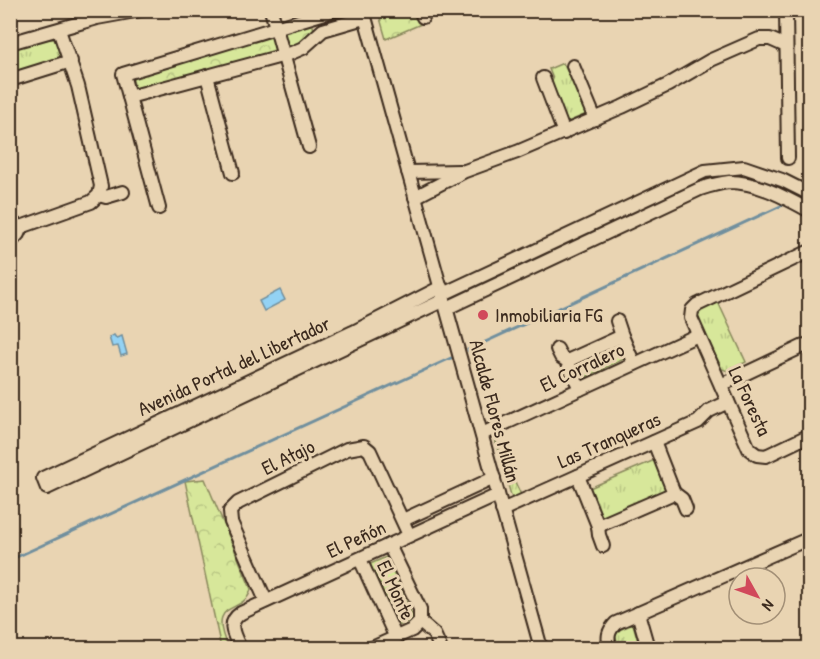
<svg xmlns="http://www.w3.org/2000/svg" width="820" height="659" font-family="'Patrick Hand',sans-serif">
<defs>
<pattern id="grass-tufts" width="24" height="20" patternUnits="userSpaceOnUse" patternTransform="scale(1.5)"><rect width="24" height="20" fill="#d7e79a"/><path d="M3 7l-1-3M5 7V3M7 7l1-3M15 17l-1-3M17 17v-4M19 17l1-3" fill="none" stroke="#b9c684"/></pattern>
<pattern id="forest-crowns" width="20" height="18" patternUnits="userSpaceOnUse" patternTransform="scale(1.5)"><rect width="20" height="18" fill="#d7e79a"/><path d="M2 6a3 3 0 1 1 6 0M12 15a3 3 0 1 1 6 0" fill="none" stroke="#b9c684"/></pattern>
</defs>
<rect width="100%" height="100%" fill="#e9d4b2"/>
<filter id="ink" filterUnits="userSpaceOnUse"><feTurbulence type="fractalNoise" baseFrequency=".0167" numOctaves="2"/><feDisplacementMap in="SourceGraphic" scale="12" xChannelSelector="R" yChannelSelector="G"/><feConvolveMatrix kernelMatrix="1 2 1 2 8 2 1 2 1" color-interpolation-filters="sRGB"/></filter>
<g filter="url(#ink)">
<g fill="url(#grass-tufts)" stroke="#89885c" stroke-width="1.5">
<polygon points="44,39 54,39 63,52 63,58 11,74 11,50"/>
<polygon points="563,63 568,73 574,76 589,113 565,123 550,86 553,79 549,69"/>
<polygon points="718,302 746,362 728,371 722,369 697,316 701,310"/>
<polygon points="617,343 624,359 582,379 574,363"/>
<polygon points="494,437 522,497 513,502"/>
<polygon points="657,459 671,491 600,523 585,490"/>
<polygon points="386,557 414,619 396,627 393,620 395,617 377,578 374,578 368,565"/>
<polygon points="633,624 640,648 619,648 615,635 619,630"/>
</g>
<g fill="url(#forest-crowns)" stroke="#89885c" stroke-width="1.5">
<polygon points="378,11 415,11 421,24 386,39"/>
<polygon points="312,22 314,30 296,46 135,89 132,76"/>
<path d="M205,479L251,589C245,616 205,597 228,648H221L185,481Z"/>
</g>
<g fill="#93d2f4" stroke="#708f9e" stroke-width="1.5">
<polygon points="280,290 285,300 264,311 259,301"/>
<polygon points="114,335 116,338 122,336 127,354 121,356 118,346 112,347 109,337"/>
</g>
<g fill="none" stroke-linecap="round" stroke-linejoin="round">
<g stroke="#708f9e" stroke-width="3">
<polyline points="468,350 785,204"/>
<polyline points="10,560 451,358"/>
</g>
<g stroke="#3b2a1e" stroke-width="16">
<g id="minor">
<polyline points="271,10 309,147"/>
<polyline points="363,10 541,648"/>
<polyline points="420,10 423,17"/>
<polyline points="786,10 788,158"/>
<polyline points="10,43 97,18 141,10"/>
<polyline points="573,66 595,119"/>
<polyline points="207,76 233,173"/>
<polyline points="543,78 564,133"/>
<polyline points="10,80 71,61"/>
<polyline points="129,97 289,54 303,48 323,30 364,18"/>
<polyline points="408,172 460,171"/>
<polyline points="99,195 106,197 123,192"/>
<polyline points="415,197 465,171 517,152 622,107 668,85 711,60 759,39 770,39 786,46"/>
<polyline points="159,208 123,74 335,10"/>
<polyline points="10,219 12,223 21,227 91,202 99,195 101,186 78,86 59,30"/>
<polyline points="10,243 18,234 21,227"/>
<polyline points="808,252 697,305 692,310 691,318 749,449 757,455 766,456 810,435"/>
<polyline points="441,287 353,332 43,478 47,488 444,300"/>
<polyline points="443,294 705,171 744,167 782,180 810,194"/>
<path d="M447,308L700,189C709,186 719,183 729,182C758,182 784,197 810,211"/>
<polyline points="617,321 622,336"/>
<polyline points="557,349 561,357 567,361"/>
<polyline points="721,385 810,343"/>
<polyline points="580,389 567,361 622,336 634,364"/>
<polyline points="482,434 698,335"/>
<polyline points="578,476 598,526 674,493 654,442"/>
<polyline points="674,493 682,499 686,509"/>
<polyline points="502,510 698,422 709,411 728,402"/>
<polyline points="403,520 494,478"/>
<polyline points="598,526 599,535 603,546"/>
<polyline points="360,559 396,638"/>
<polyline points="266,601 231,522 230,511 238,503 347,449 364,446 370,451 409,535"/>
<polyline points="638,613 648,648"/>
<polyline points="420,622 434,634 440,647"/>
<path d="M240,648C234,635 226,623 241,613L498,495"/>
<polyline points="372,648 412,630 420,622 420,609 389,545"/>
<path d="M610,648C607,637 608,631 616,623L810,538"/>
</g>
</g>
<use href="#minor" stroke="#e9d4b2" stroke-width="12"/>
</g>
</g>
<circle fill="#d1495b" stroke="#e9d4b2" stroke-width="2" cx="483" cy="315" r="6"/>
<g text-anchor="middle" stroke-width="6" stroke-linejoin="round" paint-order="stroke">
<g font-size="20" fill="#3b2a1e" stroke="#e9d4b2" text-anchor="start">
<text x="495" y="322">Inmobiliaria FG</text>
</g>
<g font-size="20" fill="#3b2a1e" stroke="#e9d4b2">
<text transform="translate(234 366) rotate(-25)" y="7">Avenida Portal del Libertador</text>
<text transform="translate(582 367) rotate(-25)" y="7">El Corralero</text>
<text transform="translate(750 401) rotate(65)" y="7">La Foresta</text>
<text transform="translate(495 411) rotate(75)" y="7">Alcalde Flores Millán</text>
<text transform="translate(609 440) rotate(-24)" y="7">Las Tranqueras</text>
<text transform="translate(288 457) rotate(-26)" y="7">El Atajo</text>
<text transform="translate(356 539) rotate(-25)" y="7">El Peñón</text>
<text transform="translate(396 590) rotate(65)" y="7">El Monte</text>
</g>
</g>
<rect width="820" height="659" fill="none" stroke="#e9d4b2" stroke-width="36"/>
<rect x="18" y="18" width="784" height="623" fill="none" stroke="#3b2a1e" stroke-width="2" filter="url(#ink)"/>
<g transform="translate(757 596) rotate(130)"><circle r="28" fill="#e9d4b2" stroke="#a39077" stroke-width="1.5"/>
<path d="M0-4.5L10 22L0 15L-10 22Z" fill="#d1495b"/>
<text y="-9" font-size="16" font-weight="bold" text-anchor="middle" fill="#3b2a1e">N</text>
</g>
</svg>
